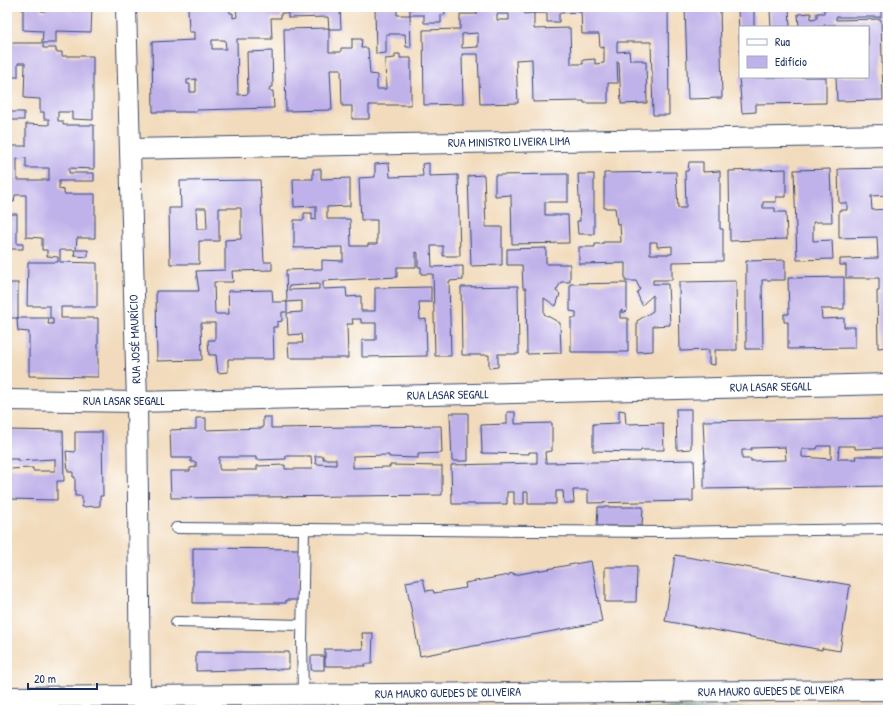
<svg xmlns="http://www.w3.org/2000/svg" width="895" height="717" font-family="'Patrick Hand',sans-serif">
<rect width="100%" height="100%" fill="#fff"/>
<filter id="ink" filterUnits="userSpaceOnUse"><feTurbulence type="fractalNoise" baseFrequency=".025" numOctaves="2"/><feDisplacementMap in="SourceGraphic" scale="8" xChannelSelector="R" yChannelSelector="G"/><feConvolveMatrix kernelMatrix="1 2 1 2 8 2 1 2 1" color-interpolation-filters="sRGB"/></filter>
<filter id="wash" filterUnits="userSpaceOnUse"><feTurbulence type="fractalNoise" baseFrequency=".012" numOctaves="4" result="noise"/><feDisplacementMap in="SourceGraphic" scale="16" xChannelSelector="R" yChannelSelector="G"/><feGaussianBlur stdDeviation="0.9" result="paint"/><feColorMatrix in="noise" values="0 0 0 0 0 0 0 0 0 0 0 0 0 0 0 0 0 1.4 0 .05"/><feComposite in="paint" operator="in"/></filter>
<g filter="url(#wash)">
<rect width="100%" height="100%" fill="#f2dbbc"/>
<polygon fill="#7ed79c" stroke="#4c837d" points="888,708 888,710 7,710 7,709"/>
<g id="blocks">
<g fill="#bfb1e9" fill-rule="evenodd">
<path d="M23,7H41V11H45V7H70V11L73,12V7H92L91,32L56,31V43H43V48H56V52H62V56H93V120L72,119V112H58V121H63V125H94V169L69,168V173H94V181H59V189L64,190V194H95V238H77L76,250H88V257L74,256L75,250H60V262L97,263V307H61V318H98V377L29,376V332L18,331L17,318H49L48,324H53V318H50V306H27L28,262H58V257L47,256V250H42V238L26,237V195H15L14,202H7V146H26V124L49,125V119H44V112H40V99L24,98L25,63H18V77H7V43H42L43,31L23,30ZM26,158V168H49V180H17V159Z"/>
<path d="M188,7H229L230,13H233V18L237,17L236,7H340L341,29H329L328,17L288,18V13H281V18H271L272,39H237L238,95L248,94L247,52L272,51L273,87H270L269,91H273L274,108L197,110L196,112H153L152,42L194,40V32H189ZM212,40H225L226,49H212ZM196,79V92H190V84H187V80Z"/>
<polygon points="375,7 397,7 397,15 410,15 411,47 406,47 405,34 386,34 386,53 376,54"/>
<polygon points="410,7 444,7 445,15 441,15 441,23 424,23 424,15 410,15"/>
<path d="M477,7H668L669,115H653L651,42H617V52L629,51L630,60H643V62H646L647,103L621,104L619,62H617L618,83H608V103H584V101L533,102L532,59L516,60L518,103L480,104L478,54H462L463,104L424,105L423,30L460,29V14H477ZM524,11H534V13H547V22H559V13L581,12L582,34H599L600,48L604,47V63L595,64V59L583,60V64H571L570,28L534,29V13L524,14ZM497,14H509V20H497ZM478,33V47L462,48V34Z"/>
<polygon points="685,7 720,7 722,98 688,99"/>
<polygon points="755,7 789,7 790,27 771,27 770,10 755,10"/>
<polygon points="858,7 881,7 881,17 836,17 836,20 881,19 883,100 837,101 836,77 868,77 868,27 836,27 836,25 824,25 824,27 799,27 798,14 811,13 811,19 817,18 817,13 824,13 824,9"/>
<polygon points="738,10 754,10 754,27 740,27 740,57"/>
<polygon points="329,28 329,52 341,52 341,48 352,48 352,39 362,39 361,48 368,48 370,74 377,75 377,89 386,89 385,59 395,58 395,54 400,54 400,58 411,58 411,105 369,105 369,119 352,119 352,106 342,106 341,69 330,69 332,110 286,111 284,29"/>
<polygon points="739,77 826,77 826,103 756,104 756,112 742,113"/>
<rect x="7" y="112" width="17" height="8"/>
<path d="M689,162H703V172L720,171V229H723V261L672,262V280H653V284H668L670,325L653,326V351L637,352V321L653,311V295L642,305L637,293L640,289L636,281H625V263L579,264V247H595V244H603V242H621L620,224H617L615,208H604V173L676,172L678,208H686L685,171H688ZM650,242H657V247L672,246V254H650Z"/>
<path d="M389,163L390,177L423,176L422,164L429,163V176L458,175L460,256H443V246H431L432,267L463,266V280L449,281L451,356H435L433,274H421V267H418V253L416,252V267H397V277L323,281V289L346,288L347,297L361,296V311H375V288L431,287V302H419L420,320L426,319L427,356L362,357V340H376V323H361V319H352L353,324H347L348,358H289L288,343H303L302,334L288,335L287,313L302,312V301L287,302V312H282V321L277,322V327H273L274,359H228V372L218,373L216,355H209L208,340H215V323H201L202,360L157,361L156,291H199L196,271L225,270V240L241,239V208H219V241H199V264H170L169,208H181L180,181L260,180L264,262H272V270L232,271L233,282H214L215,314H229L228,291L272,290L273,302H287L286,270L322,269V260L343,261V247L294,248V220H304V213H312V220L316,219V206L294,207L293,179H313V169H321V179L350,178V206L327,207V219H350L351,246H368V244H377V220H361L359,178L375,177V164ZM196,208H206L207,229H197ZM319,284V289L289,290V286Z"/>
<polygon points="888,168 888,195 871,196 872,210 888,209 888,347 878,348 877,291 879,291 879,278 846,278 846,265 840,265 840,259 878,258 877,237 839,238 839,210 847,210 847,203 839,203 838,169"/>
<polygon points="786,169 786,197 776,197 776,202 763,202 763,208 775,208 775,212 786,212 787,239 730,241 729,171"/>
<polygon points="830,169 832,222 813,222 813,241 832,240 833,259 797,260 794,170"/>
<polygon points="568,174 568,202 545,202 545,215 568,215 569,243 512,244 511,195 495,196 495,175"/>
<polygon points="578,174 594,174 594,234 578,234 577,221 580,221"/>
<polygon points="484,175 486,227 502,227 502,265 471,266 468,176"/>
<polygon points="7,214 17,214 17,244 23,244 23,249 7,249"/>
<polygon points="546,248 546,264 570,264 570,282 561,282 556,291 560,294 556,306 544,298 544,314 560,323 561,353 527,354 526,288 523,288 522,265 507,265 507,249"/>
<polygon points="785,260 785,280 762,280 763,349 746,349 746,261"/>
<polygon points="844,277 844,309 821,309 822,319 844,318 844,327 855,327 855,348 788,349 788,322 784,322 784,314 789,314 788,278"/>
<polygon points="736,281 737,350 715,350 715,365 709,364 709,350 680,351 679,282"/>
<rect x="7" y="283" width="11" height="35"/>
<polygon points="627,283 627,311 622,313 622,310 620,311 620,318 628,318 628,352 571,352 571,318 576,318 576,312 570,311 570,284"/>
<polygon points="518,286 519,354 498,354 498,367 489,368 489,355 462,355 461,287"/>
<polygon points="676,409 691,409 691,449 677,450"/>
<polygon points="619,410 625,411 626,424 663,423 664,450 641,450 640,452 593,451 593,424 619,423"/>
<polygon points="507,412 515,412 515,424 552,423 552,451 545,452 546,463 694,460 695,488 693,489 693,501 588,503 588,490 573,490 574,503 564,503 563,491 556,491 556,504 528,504 528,492 524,492 524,504 514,504 514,492 507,492 507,504 452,504 451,465 537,463 537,452 529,452 529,454 482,453 481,425 507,424"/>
<polygon points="450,413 468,413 468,461 452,461"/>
<path d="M263,417H271V428L441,426L442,453L418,454V458L389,457V455L353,456V468L390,467V465L442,466V495L171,498L170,471H190V468L196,467V462H191V458H171L170,430L196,429V418H206V430L263,428ZM286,456H311L312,469H285V465L257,466V470H220L219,467V457H256V460L286,459ZM315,456H323V459H336V465L316,464Z"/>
<path d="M888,418V486L704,489V461H705L703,421ZM818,446H831V459L802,457V449H817ZM839,446H855V449L884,448V456H855L856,459H838ZM785,447L786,460L751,461V459H742V450H751V448Z"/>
<polygon points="7,430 63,431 64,481 57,481 57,500 7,499 7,469 33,468 33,471 55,471 55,459 17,461 18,459 7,459"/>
<polygon points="75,432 102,432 103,496 100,496 100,506 82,507 82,496 75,496 75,477 73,477 73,472 68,472 66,451 75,452"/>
<polygon points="598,507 643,507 642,526 597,526"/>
<polygon points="193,548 299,549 299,600 286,600 286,603 193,603"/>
<polygon points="675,555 850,585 840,651 822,648 822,650 665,621"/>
<polygon points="591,561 602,622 420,656 406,582 423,579 426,591 433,590 434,593 466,588 465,583 509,575 509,574 514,573 514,575"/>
<polygon points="605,567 637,567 636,602 605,602"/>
<polygon points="362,633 373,633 372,664 365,664 365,666 325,666 325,649 363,649"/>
<polygon points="196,652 289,652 289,669 196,671"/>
<rect x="311" y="656" width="13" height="14"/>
</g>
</g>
</g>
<g filter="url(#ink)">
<use href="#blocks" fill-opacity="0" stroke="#3b496c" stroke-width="1"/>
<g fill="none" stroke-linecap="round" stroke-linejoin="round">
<g stroke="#3b496c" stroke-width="12">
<g id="lane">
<polyline points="176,528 304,529"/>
<polyline points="176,622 302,625"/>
<polyline points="303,695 302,640 304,529 660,532 888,529"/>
</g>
</g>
<g stroke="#3b496c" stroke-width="22">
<g id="street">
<polyline points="126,7 137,402 140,696"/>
<polyline points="130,149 888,135"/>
<polyline points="7,400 137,402 888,384"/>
<polyline points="7,697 888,690"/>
</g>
</g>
<use href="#lane" stroke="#fff" stroke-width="10"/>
<use href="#street" stroke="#fff" stroke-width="20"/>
</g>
</g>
<g text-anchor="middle" stroke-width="3.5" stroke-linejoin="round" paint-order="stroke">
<g font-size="12" fill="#1b2f5e" stroke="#fff">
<text transform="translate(509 142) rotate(-1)" y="4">RUA MINISTRO LIVEIRA LIMA</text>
<text transform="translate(135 339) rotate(-92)" y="4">RUA JOSÉ MAURÍCIO</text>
<text transform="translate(771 387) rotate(-1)" y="4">RUA LASAR SEGALL</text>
<text transform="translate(448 395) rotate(-1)" y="4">RUA LASAR SEGALL</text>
<text x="124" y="405">RUA LASAR SEGALL</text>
<text transform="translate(771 691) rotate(-1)" y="4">RUA MAURO GUEDES DE OLIVEIRA</text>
<text transform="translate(448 693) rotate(-1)" y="4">RUA MAURO GUEDES DE OLIVEIRA</text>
</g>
</g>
<rect width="895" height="717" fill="none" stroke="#fff" stroke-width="24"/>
<rect x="739" y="26" width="130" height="52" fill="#ffffff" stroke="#a4acbf"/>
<rect x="747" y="39" width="20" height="6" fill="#ffffff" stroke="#a4acbf"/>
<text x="775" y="46" font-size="12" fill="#1b2f5e">Rua</text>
<rect x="747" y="56" width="20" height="12" fill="#bfb1e9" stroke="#a4acbf"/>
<text x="775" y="66" font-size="12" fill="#1b2f5e">Edifício</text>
<path d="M28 683v6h69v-6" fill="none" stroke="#1b2f5e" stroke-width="2"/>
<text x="34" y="683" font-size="12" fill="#1b2f5e" stroke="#ffffff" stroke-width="3" paint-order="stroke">20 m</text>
</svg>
